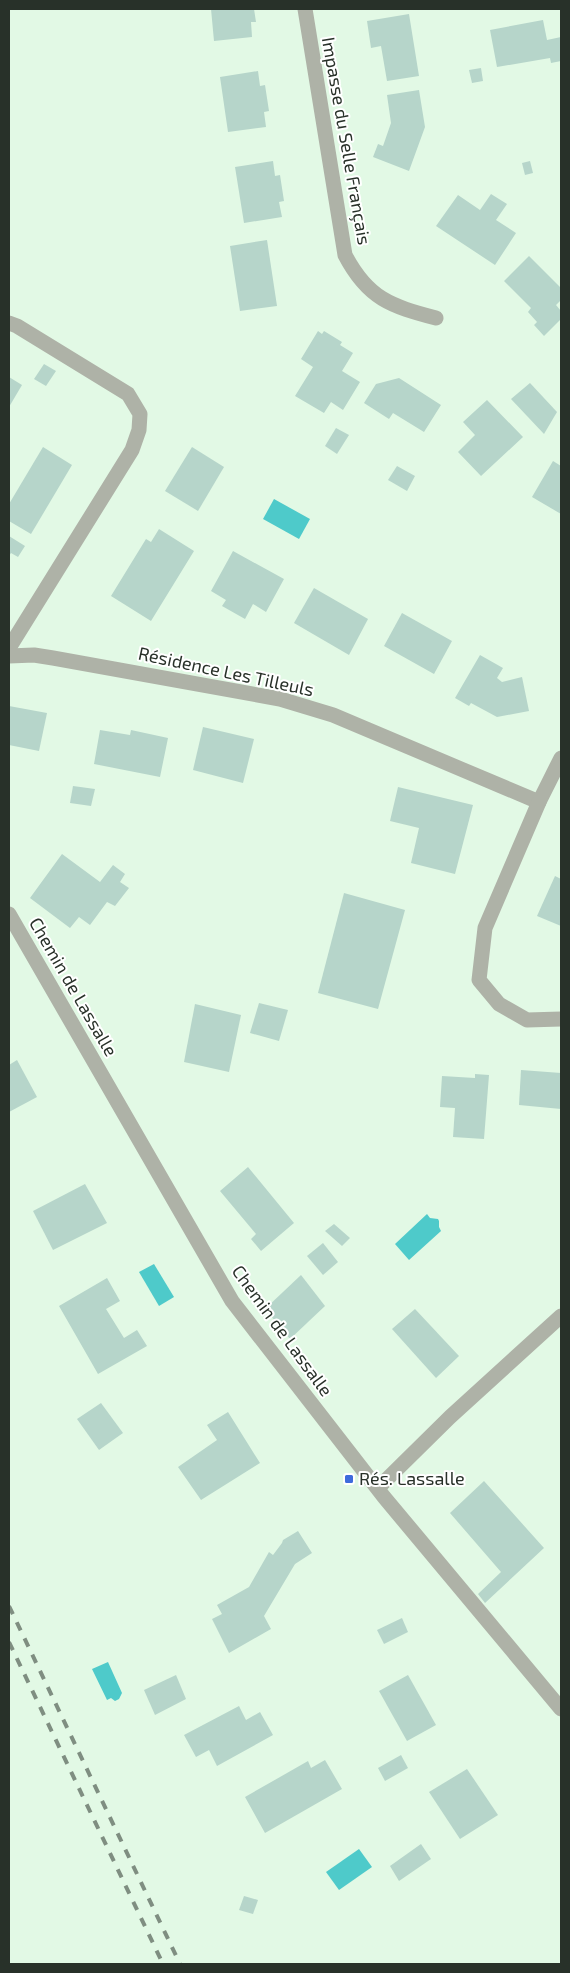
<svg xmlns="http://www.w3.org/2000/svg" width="570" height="1973" font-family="'Exo 2',sans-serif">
<rect width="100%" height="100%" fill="#e2f9e5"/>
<g fill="#4ecaca">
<polygon points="274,499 310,519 299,539 263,519"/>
<polygon points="427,1214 430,1218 438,1219 439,1221 439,1227 441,1231 409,1260 395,1244"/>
<polygon points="154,1264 174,1297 159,1306 139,1272"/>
<polygon points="108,1662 122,1693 119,1699 115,1701 111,1698 107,1700 92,1669"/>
<polygon points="359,1849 372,1867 339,1890 326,1872"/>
</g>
<g fill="#b6d5ca">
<polygon points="211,9 254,9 256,22 251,22 252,37 214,41"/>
<polygon points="409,14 419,76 387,81 381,46 371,48 367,21"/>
<polygon points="543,20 547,40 561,37 561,61 551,63 550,58 497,67 490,30"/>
<polygon points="481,68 483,81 472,83 469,70"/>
<polygon points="258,71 260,86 265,85 269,111 264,112 266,127 228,132 220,77"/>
<polygon points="419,90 425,127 409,171 373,157 378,144 383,146 391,123 387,95"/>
<polygon points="273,161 275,176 280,175 284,201 279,202 282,217 244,223 235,167"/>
<polygon points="530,161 533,173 525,175 522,163"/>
<polygon points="491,194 507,204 496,220 516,233 495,265 436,226 458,195 480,210"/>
<polygon points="267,240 277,306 240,311 230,246"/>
<polygon points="529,256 561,288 561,300 556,305 561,311 561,319 544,336 534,325 537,322 528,312 531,308 504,281"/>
<polygon points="318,331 322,334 324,331 342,342 340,345 353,353 342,371 360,382 343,410 331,402 324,413 295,396 313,367 301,359"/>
<polygon points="44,364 56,371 46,386 34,379"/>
<polygon points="9,377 22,385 9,407"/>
<polygon points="399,378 441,405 424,432 393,413 389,419 364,403 376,384"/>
<polygon points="530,383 557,412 544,434 511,399"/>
<polygon points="487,400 523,437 481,476 458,452 475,435 463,422"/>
<polygon points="336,428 349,435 337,454 325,446"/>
<polygon points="43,447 72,465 31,534 9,521 9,504"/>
<polygon points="192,447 224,467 198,511 165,491"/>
<polygon points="553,461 561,466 561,514 532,497"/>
<polygon points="397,466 415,476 407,491 388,480"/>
<polygon points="159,529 194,551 151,621 111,596 146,539 151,542"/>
<polygon points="9,536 25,546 18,557 11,553 9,556"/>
<polygon points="233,551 284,579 266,612 253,604 245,619 222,606 226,600 211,591"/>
<polygon points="314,588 368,619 349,655 294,623"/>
<polygon points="402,613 452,641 434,674 384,646"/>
<polygon points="480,655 503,668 497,678 502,682 522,677 529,711 497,717 471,703 469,706 455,698"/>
<polygon points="9,706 47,713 39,751 9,745"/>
<polygon points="203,727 254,739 243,783 193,770"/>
<polygon points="100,730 130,735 131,730 168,738 160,777 94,764"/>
<polygon points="73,786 95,789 91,806 70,803"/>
<polygon points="398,787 473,805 455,874 411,863 419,828 390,821"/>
<polygon points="62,854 100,882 113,865 125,874 120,882 129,888 115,906 107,902 90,925 79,917 70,928 30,898"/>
<polygon points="555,876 561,879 561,926 537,916"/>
<polygon points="344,893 405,910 378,1009 318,993"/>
<polygon points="259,1003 288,1010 279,1041 250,1033"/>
<polygon points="195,1004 241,1015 229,1072 184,1062"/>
<polygon points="17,1060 37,1097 9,1112 9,1065"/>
<polygon points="521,1070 561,1073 561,1109 519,1105"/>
<polygon points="475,1074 489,1075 484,1139 453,1137 455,1108 440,1107 442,1076 475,1078"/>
<polygon points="248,1167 294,1223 261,1251 251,1239 256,1234 220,1191"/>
<polygon points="85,1184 107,1223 53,1250 33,1211"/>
<polygon points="334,1224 350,1238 342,1246 325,1231"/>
<polygon points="323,1243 338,1262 323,1275 307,1256"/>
<polygon points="301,1275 325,1306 290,1339 265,1309"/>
<polygon points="107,1278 120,1301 106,1309 124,1338 137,1330 147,1346 98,1374 59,1306"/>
<polygon points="415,1309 459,1356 436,1378 392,1329"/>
<polygon points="101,1403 123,1433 99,1450 77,1419"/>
<polygon points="228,1412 260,1463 201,1500 178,1467 217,1440 207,1425"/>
<polygon points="484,1481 544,1548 485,1603 478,1594 501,1572 450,1513"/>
<polygon points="298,1531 312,1553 295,1564 264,1616 271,1629 229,1653 212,1619 222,1614 217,1605 249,1587 269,1552 273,1555 282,1543 283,1540"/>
<polygon points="402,1618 408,1632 384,1644 377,1630"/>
<polygon points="176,1675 186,1699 155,1715 144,1690"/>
<polygon points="408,1675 436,1725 407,1741 379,1691"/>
<polygon points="239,1706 246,1720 260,1712 273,1735 217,1766 209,1750 196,1757 184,1735"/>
<polygon points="401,1755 408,1768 385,1781 378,1768"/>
<polygon points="325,1760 342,1789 265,1833 245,1797 308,1761 311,1768"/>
<polygon points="467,1769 498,1815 460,1839 429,1792"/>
<polygon points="421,1844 431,1859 399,1881 390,1866"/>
<polygon points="244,1896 258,1900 253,1914 239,1910"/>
</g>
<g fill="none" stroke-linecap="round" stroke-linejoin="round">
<g stroke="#aeb2a7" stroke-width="15">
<path d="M305,9L345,255C368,299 391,306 436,318"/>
<polyline points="9,323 17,326 128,394 140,414 139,430 132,450 9,648"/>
<polyline points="9,656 34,655 53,658 280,699 333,715 539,802"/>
<polyline points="561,758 539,802 485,928 479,980 499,1004 527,1020 561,1019"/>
<polyline points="9,914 232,1301 384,1497 561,1709"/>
<polyline points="378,1488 450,1417 561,1316"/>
</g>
<g stroke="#7f8e81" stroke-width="4" stroke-dasharray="9 9" stroke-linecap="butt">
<polyline points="9,1606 180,1964"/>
<polyline points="9,1642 163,1964"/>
</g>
</g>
<rect fill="#3e6bdc" stroke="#fff" stroke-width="2" x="344" y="1474" width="10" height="10" rx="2.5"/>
<g text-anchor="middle" stroke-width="4" stroke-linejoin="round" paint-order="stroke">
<g font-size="18" fill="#283129" stroke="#fff">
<text transform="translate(346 141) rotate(80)" y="6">Impasse du Selle Français</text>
<text transform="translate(226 672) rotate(12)" y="6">Résidence Les Tilleuls</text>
<text transform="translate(73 987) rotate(60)" y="6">Chemin de Lassalle</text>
<text transform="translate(282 1331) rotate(54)" y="6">Chemin de Lassalle</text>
</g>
<g font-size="18" fill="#283129" stroke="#fff" text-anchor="start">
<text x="359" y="1485">Rés. Lassalle</text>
</g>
</g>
<rect width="570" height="1973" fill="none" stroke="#283129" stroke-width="20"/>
</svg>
